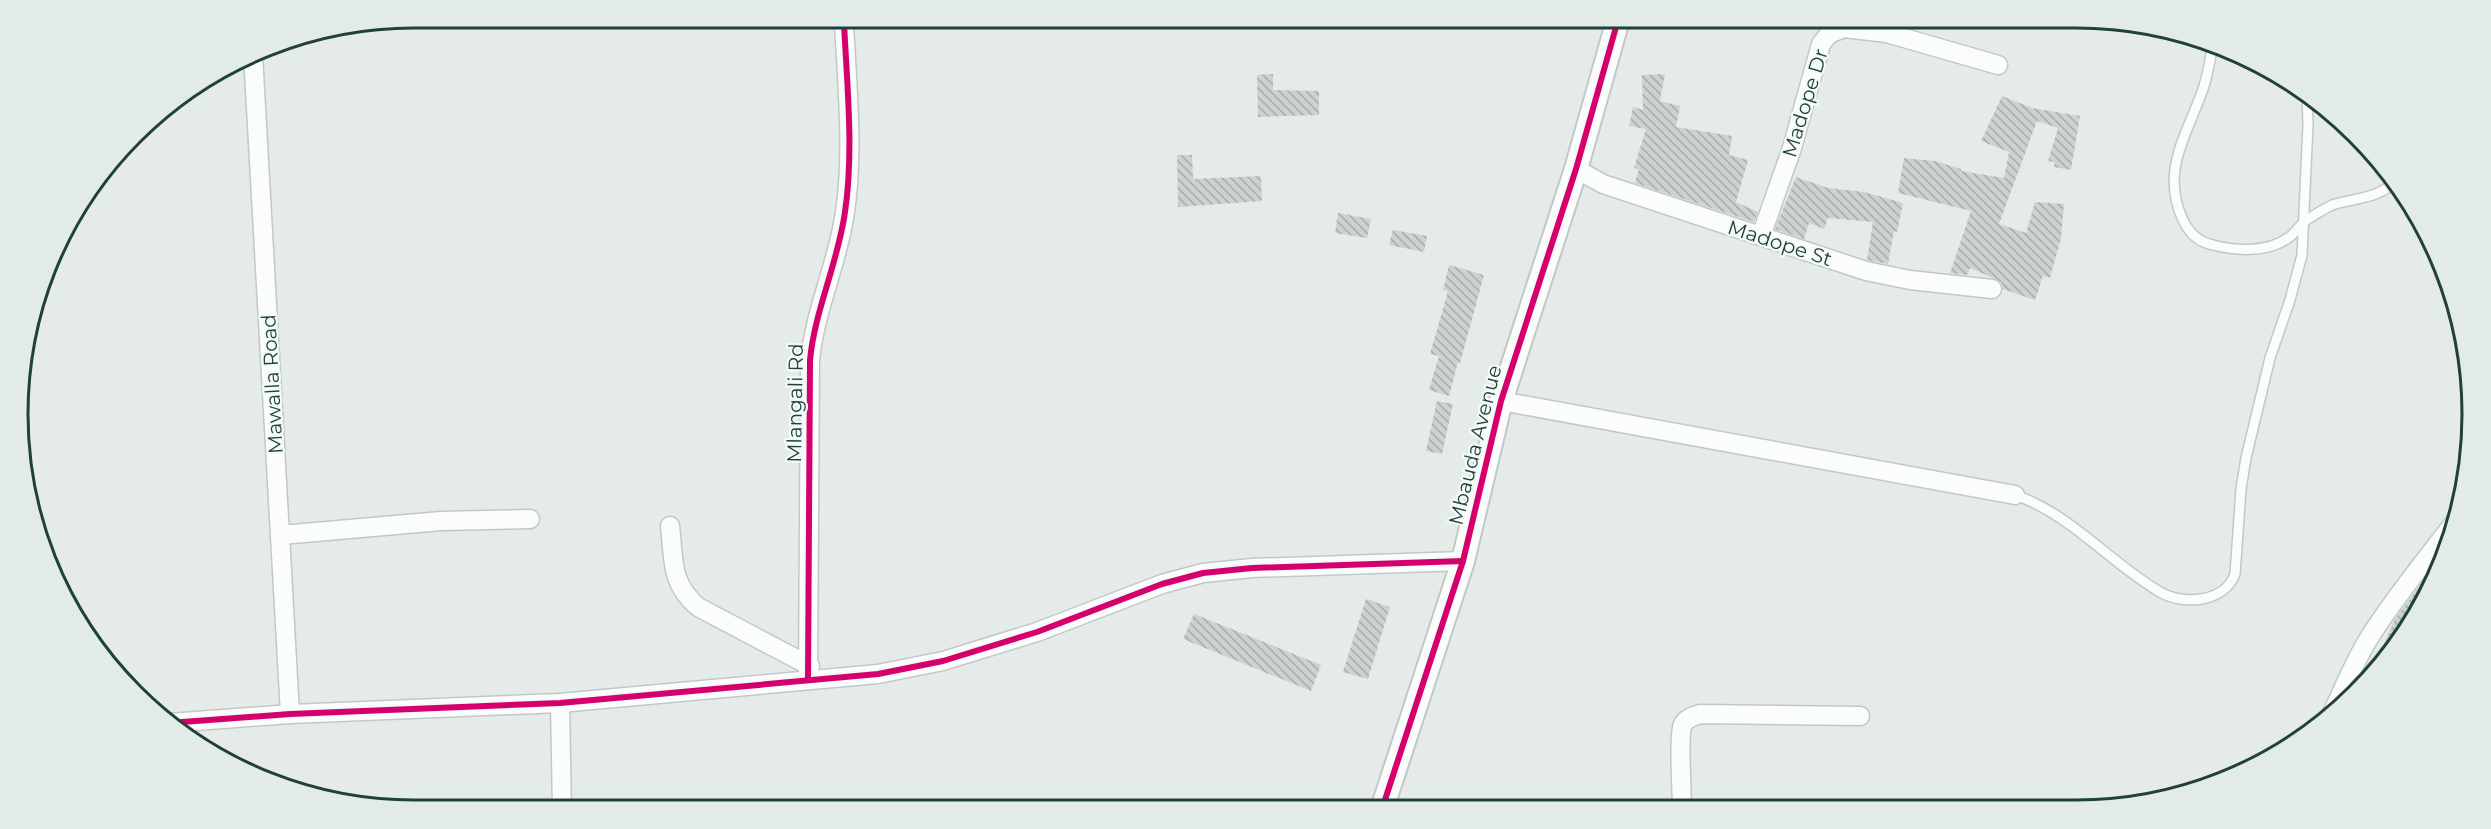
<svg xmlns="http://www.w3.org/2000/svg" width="2491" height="829" font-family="Montserrat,sans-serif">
<defs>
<pattern id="building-back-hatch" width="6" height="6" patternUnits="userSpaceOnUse" patternTransform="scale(1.5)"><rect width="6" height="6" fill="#ccd2d0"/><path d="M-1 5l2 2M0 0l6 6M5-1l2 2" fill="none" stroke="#a5acaa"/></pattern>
</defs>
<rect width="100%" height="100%" fill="#e5ebe8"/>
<g fill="url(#building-back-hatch)">
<polygon points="1273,74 1273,90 1319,91 1319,115 1258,117 1257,75"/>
<polygon points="1665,74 1660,101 1680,106 1676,127 1732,136 1729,155 1748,160 1736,202 1758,212 1754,222 1635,183 1639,169 1634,168 1646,129 1629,126 1633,107 1643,110 1642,75"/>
<polygon points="2002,96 2032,108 2080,116 2071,170 2054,167 2055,162 2048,161 2058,128 2037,121 1999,224 2026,233 2035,202 2064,204 2061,238 2050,278 2043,276 2035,300 2003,289 2002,283 1998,280 1970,268 1967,275 1950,273 1971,211 1898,193 1904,158 1935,161 1961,169 1961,171 2004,178 2009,152 1981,141"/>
<polygon points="1177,155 1192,155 1193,179 1261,176 1262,201 1178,207"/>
<polygon points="1796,177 1828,188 1864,192 1903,203 1897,232 1894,231 1888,264 1867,260 1873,222 1828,218 1824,229 1809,223 1804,239 1775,229"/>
<polygon points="1338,213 1371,219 1367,238 1335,233"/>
<polygon points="1393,230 1427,236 1424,252 1389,245"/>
<polygon points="1449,265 1484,275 1460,363 1458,362 1449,396 1429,390 1439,356 1430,354 1448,291 1443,290"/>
<polygon points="1437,401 1453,404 1442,454 1426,451"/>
<polygon points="2421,584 2430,589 2420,613 2383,658 2379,655 2395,619"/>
<polygon points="1366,599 1390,607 1368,679 1343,672"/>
<polygon points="1194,614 1321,665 1311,691 1183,639"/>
</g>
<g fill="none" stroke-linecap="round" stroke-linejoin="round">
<g stroke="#c2c8c6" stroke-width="12">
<g id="service">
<path d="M2213,44C2210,59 2208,75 2203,89C2187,135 2160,171 2183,220C2189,233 2198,242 2213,245C2236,251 2267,253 2288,238C2296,233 2300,224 2308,219C2316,214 2324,209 2332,205C2352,198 2381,199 2394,181"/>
<path d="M2015,495C2071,514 2110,563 2160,592C2184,606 2225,602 2235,574L2241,489L2246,458L2270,358L2290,300L2302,255L2308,124L2307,93"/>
</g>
</g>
<g stroke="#c2c8c6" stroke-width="21">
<g id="minor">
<polyline points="253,54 290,714"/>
<polyline points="1576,169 1603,184 1866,271 1910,280 1992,289"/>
<polyline points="1761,236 1792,148 1821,44 1829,34 1844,28 1887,33 1998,65"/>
<polyline points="1501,401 2015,495"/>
<path d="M670,526C674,560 670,583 698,607L810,666"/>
<polyline points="281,535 441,521 530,519"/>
<path d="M808,679L810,360C815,309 838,263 845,212C854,151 847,85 844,23"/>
<polyline points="560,703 562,811"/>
<path d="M2330,717C2343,691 2353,664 2369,638C2396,595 2429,556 2460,515"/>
<polyline points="169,723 290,714 560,703 878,674 943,661 1037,632 1162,584 1203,573 1252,568 1463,561"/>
<path d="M1682,809C1682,793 1678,733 1683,724C1687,718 1694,716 1700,714L1860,716"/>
</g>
</g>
<g stroke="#c2c8c6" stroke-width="26">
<polyline id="tertiary" points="1382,809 1463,561 1501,401 1576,169 1618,20"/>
</g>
<use href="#service" stroke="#fbfcfc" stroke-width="9"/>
<use href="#minor" stroke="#fbfcfc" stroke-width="18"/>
<use href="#tertiary" stroke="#fbfcfc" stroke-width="22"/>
<g stroke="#f3faf7" stroke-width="10">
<g id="cycleway">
<path d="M808,679L810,360C815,309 838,263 845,212C854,151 847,85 844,23"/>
<polyline points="169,723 290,714 560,703 878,674 943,661 1037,632 1162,584 1203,573 1252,568 1463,561"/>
<polyline points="1382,809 1463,561 1501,401 1576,169 1618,20"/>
</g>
</g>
<use href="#cycleway" stroke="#d6006c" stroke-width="6"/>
</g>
<g text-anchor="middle" stroke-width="4.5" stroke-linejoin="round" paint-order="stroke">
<g font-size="20" fill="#20413b" stroke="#f3faf7">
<text transform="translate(1805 103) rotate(-73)" y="7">Madope Dr</text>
<text transform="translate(1780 243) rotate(18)" y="7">Madope St</text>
<text transform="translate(272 384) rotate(-93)" y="7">Mawalla Road</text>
<text transform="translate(795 403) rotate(-89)" y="7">Mlangali Rd</text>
<text transform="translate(1475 445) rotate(-76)" y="7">Mbauda Avenue</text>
</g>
</g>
<path d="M0 0H2491V829H0ZM414 28H2076A386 386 0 0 1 2462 414V414A386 386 0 0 1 2076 800H414A386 386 0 0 1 28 414V414A386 386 0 0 1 414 28Z" fill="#e2ebe8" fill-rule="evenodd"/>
<path fill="none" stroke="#20413b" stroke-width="3" d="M414 28H2076A386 386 0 0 1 2462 414V414A386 386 0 0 1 2076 800H414A386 386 0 0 1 28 414V414A386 386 0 0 1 414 28Z"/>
</svg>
